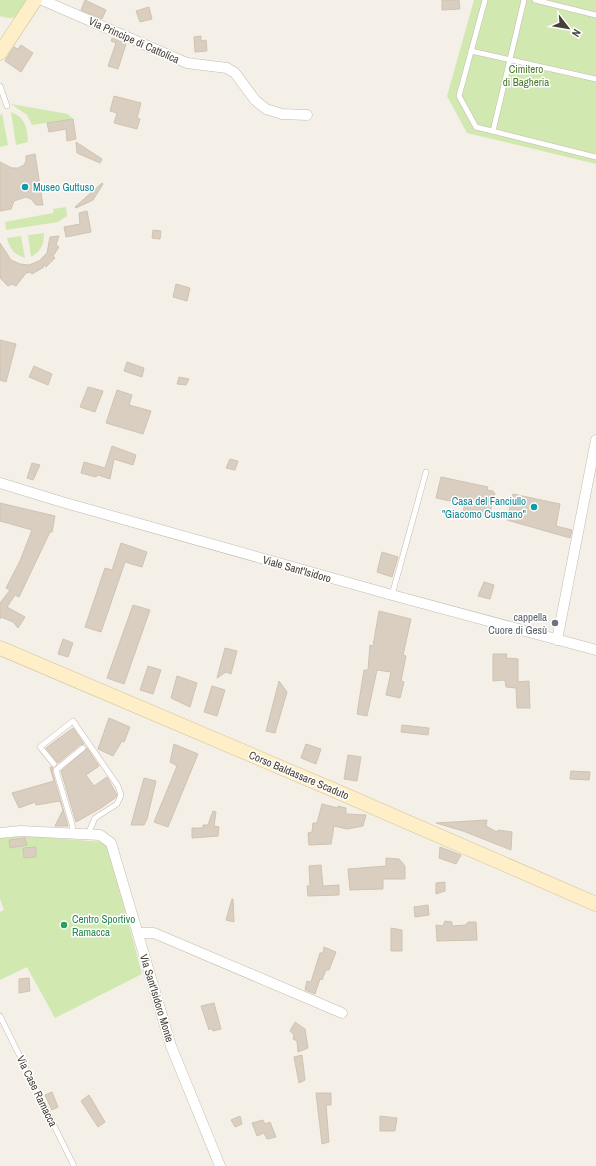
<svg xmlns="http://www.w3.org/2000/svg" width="596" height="1166" font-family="'Archivo Narrow',sans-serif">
<rect width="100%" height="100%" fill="#f4f0e8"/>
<g fill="#d1e8b1">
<path d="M0,0H29C19,14 19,22 0,16Z"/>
<polygon points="474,0 596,0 596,164 467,133 447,96"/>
<polygon points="11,104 68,114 73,119 32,125 27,115"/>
<path d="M11,112C26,118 27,128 28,142L16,145Z"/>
<polygon points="2,113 8,145 0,147 0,116"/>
<polygon points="66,207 67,216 58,222 6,230 5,222 53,213 53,209"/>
<path d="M44,233C44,245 41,251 31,257L28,235Z"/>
<path d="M21,236L25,258C13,254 10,249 7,238Z"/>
<polygon points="26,836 104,842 108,846 142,974 55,1018 27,967 0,980 0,912 4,910 0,899 0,838"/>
</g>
<g fill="#d9cec0" stroke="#d0c3b1">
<polygon points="85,0 106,10 102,19 81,10"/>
<polygon points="442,0 459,0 460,9 442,10"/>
<polygon points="149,7 152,19 140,22 136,11"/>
<polygon points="201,36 201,41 206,40 207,51 195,52 194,37"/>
<polygon points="112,38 126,44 118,69 108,66 116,43 111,41"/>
<polygon points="21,45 33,53 21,72 5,61 14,47 18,49"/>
<polygon points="114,96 141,103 137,118 140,119 137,129 114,123 117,113 110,111"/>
<polygon points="73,119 76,139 67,141 66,129 49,132 47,123"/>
<polygon points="76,142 102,159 100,163 77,153"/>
<polygon points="35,154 43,205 36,205 31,199 26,197 14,201 11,209 0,211 0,162 12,168 18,168 24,165 26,161 26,156"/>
<polygon points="102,183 103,184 93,200 76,208 75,207"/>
<polygon points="87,211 91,232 66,237 64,227 80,224 79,213"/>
<polygon points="153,230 161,231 160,239 152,238"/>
<polygon points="59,236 56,245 59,247 53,256 55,258 46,267 44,265 42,267 44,267 32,274 30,272 26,273 16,286 12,284 8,286 0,278 0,243 11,260 20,264 29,265 39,261 47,253 50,237"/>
<polygon points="176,284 190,288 187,301 173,297"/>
<polygon points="0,340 16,344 6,382 0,380"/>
<polygon points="127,362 144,368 142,377 124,371"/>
<polygon points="34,366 52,374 48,385 29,377"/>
<polygon points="179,377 189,379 186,385 177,384"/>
<polygon points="88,387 103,391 95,412 80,407"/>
<polygon points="117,390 132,395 129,405 151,411 143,434 106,423"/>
<polygon points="112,446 136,455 133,465 114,459 110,479 98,475 96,477 81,473 84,462 105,468"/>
<polygon points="230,459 238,461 235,470 226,468"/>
<polygon points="32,463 40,465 33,480 27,478"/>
<polygon points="441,477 488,487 487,490 493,491 495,494 489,516 463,511 465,504 436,498"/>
<polygon points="513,494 560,504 556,526 572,530 570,538 507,520"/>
<polygon points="0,503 55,516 52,532 50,532 19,597 15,595 7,607 25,617 18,628 13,622 1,617 0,619 0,603 10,590 6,588 20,561 32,530 0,521"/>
<polygon points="121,543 147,552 142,567 125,562 101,632 85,627 105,568 112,570"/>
<polygon points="382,552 398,557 392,577 377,572"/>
<polygon points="484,582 494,585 490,599 478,596"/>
<polygon points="133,605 150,610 124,684 107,678"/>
<polygon points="379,611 411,619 403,655 406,656 401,681 404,682 400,698 386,695 391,672 377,670 367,716 357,714 364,670 368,670 370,645 373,646"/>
<polygon points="63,639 73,643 68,657 58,654"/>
<polygon points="225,648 237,651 231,674 226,672 217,678"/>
<polygon points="493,654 507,654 506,658 518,659 518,682 529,681 530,708 517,708 516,688 506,687 505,680 493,681"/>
<polygon points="148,666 161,670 153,694 140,690"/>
<polygon points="177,676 197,683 190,707 171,698"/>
<polygon points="279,681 287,692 275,733 266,731"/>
<polygon points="212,686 225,690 217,716 204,712"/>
<polygon points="109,718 130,727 124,742 122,741 113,756 98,749"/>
<polygon points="402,725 429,728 428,735 401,732"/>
<polygon points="73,728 84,744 80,745 58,763 46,748"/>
<polygon points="174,744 198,754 168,827 154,822 177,766 170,762"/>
<polygon points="306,744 321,749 316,764 301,758"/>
<polygon points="87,748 99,766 86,775 94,786 107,777 117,795 115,798 101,808 76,822 61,771"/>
<polygon points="348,755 361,757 357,781 344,779"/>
<polygon points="50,767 53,768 52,771 68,826 55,826 63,810 60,801 36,805 35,802 19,808 12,793 54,781"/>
<polygon points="571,771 590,772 589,780 570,779"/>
<polygon points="144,778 156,781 147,819 144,825 131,825"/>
<polygon points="322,804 338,808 338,806 346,808 346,814 366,815 363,826 347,829 334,826 331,844 309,845 308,833 312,832 313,823 317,823"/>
<polygon points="213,811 216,812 214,826 219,827 218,836 192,838 192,828 203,828 203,825 208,825"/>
<polygon points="487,820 486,826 497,832 498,830 512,832 511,850 463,831 436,823"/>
<polygon points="25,838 27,845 10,848 9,840"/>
<polygon points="36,847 36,857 24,858 23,848"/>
<polygon points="440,847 461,855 456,864 439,858"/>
<polygon points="386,858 399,859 405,866 405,879 383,879 383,889 350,890 348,869 386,866"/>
<polygon points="321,865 323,886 339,885 339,895 308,896 307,886 310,886 309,866"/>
<polygon points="445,882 445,891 436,894 436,883"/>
<polygon points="232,899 233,899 234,922 226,920"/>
<polygon points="428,905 429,915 415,917 414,907"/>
<polygon points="445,921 452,922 452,926 466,925 468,922 476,922 477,940 437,941 436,925 443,926"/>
<polygon points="391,928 402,930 402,951 391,951"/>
<polygon points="324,947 336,952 329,970 326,970 322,980 320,979 315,994 305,990 307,981 311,982 320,953 323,953"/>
<polygon points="29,978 30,991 19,993 19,979"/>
<polygon points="214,1003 221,1029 213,1031 211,1028 209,1030 201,1006"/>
<polygon points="295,1022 305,1029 308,1048 298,1052 297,1041 293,1039 294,1035 290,1031"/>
<polygon points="302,1055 305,1080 299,1083 294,1057"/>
<polygon points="52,1092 58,1107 52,1110 45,1095"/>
<polygon points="316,1093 331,1093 331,1105 326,1105 329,1142 322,1144"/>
<polygon points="89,1095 105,1122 98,1127 81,1101"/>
<polygon points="240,1116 242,1124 235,1127 231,1120"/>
<polygon points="380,1116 397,1118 395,1131 380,1131"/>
<polygon points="263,1120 265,1124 270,1122 276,1137 267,1139 264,1133 257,1136 252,1123"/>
</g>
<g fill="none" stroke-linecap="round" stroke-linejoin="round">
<g stroke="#c3baad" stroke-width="6">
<g id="lane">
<polyline points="485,0 459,96 476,127 596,157"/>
<polyline points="535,0 596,15"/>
<polyline points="471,51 596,79"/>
<polyline points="0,86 7,106"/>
<polyline points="493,131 524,0"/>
<polyline points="392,595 426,472"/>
<polyline points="54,764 40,747 73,721 118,786 121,795 117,804 95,818 88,834"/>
<polyline points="73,834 72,824 56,770 83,748"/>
<polyline points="0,1016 74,1166"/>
</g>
</g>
<g stroke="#c3baad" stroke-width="11">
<g id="street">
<polyline points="42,0 187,63 227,68 235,73 255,100 266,109 282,114 307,115"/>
<polyline points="0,483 62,502 392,595 596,650"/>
<polyline points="557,640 596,440"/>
<polyline points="0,833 21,831 100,835 111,843 171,1046 220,1166"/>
<polyline points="138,933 154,933 342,1013"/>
</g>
</g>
<g stroke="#d4c298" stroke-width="15">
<g id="secondary">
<polyline points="0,53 35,0"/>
<polyline points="0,648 329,788 596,904"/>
</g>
</g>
<use href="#lane" stroke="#fff" stroke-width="5"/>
<use href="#street" stroke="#fff" stroke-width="10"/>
<use href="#secondary" stroke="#feefc8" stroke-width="14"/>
</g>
<g fill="#0f9aa8" stroke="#fff" stroke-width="1.5">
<circle cx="25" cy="187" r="4"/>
<circle cx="534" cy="507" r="4"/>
</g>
<circle fill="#6b7280" stroke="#fff" stroke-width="1.5" cx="555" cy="623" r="4"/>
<circle fill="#2e9e5b" stroke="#fff" stroke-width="1.5" cx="64" cy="925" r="4"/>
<g text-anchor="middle" stroke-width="3" stroke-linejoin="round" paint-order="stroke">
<g font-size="11" fill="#474037" stroke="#fff">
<text transform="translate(134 40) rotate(24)" y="4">Via Principe di Cattolica</text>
<text transform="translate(297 569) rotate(16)" y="4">Viale Sant'Isidoro</text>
<text transform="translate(299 775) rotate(23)" y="4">Corso Baldassare Scaduto</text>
<text transform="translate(157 998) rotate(73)" y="4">Via Sant'Isidoro Monte</text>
<text transform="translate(37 1091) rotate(64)" y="4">Via Case Ramacca</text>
</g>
<g font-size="11" fill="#4a7a29" stroke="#fff">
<text x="526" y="73">Cimitero<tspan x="526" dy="13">di Bagheria</tspan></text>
</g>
<g font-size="11" fill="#0d838f" stroke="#fff" text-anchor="start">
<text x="33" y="191">Museo Guttuso</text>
<text x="526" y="505" text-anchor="end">Casa del Fanciullo<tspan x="526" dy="13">"Giacomo Cusmano"</tspan></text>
</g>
<g font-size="11" fill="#5b616d" stroke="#fff" text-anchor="end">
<text x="547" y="621">cappella<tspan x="547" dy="13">Cuore di Gesù</tspan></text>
</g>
<g font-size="11" fill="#27864d" stroke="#fff" text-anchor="start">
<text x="72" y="923">Centro Sportivo<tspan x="72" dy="13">Ramacca</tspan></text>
</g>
</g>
<g transform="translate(568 28) rotate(121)" stroke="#ffffff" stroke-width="3" paint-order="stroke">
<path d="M0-3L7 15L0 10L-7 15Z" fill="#474037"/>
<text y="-6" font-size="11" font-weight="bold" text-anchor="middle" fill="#474037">N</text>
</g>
</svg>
